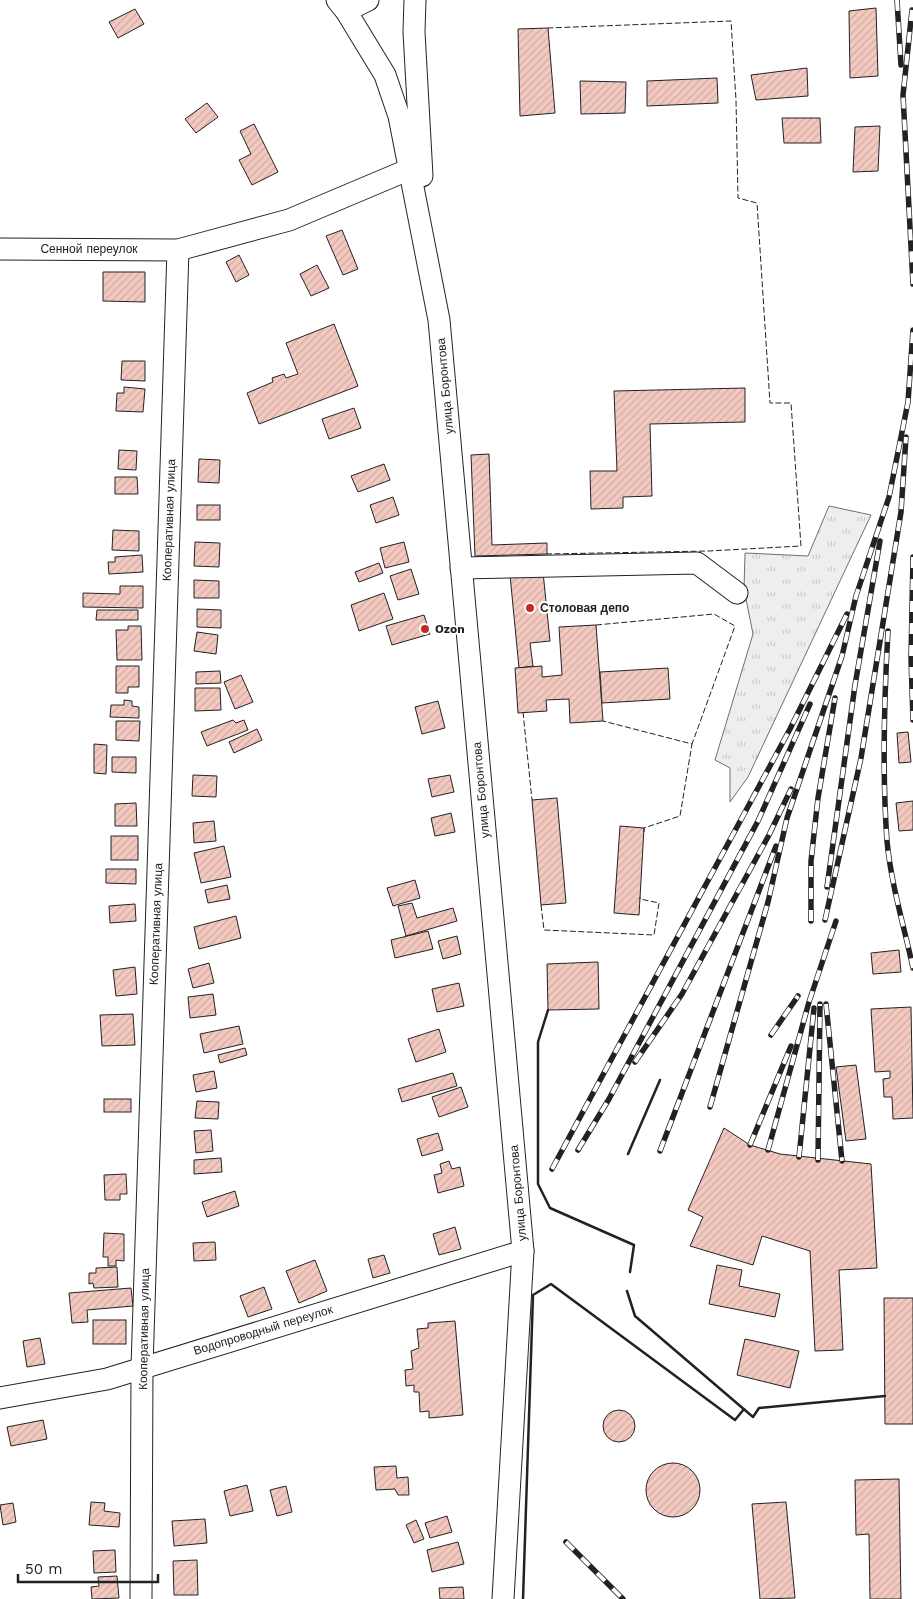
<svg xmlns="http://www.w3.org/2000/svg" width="913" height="1599" font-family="'Work Sans',sans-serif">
<defs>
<pattern id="grass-tufts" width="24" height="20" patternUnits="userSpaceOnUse" patternTransform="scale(1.25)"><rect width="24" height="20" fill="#eee"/><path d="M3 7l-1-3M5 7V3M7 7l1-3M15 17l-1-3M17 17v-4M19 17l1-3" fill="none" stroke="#ccc"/></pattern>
<pattern id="building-hatch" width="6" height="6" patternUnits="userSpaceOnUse" patternTransform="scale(1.25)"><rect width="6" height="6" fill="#f3c9c0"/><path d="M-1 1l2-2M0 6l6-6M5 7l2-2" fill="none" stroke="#d0aca5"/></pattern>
</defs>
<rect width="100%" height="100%" fill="#fff"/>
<polygon fill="url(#grass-tufts)" stroke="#6f6f6f" points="829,506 871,515 748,777 730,802 730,768 715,760 753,634 744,589 745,553 808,556"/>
<g fill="url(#building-hatch)" stroke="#222">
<polygon points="876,8 878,76 850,78 849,11"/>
<polygon points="135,9 144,24 118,38 109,22"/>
<polygon points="548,28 555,113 520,116 518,29"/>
<polygon points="807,68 808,96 756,100 751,75"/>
<polygon points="717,78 718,103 647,106 647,81"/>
<polygon points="580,81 626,82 625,113 581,114"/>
<polygon points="207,103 218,117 196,133 185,119"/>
<polygon points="782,118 820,118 821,143 784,143"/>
<polygon points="254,124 278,172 252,185 239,160 251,154 240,131"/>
<polygon points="880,126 878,171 853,172 855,127"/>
<polygon points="342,230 358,269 343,275 326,236"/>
<polygon points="239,255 249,275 236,282 226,262"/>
<polygon points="317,265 329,288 311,296 300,274"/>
<polygon points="103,272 145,272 145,302 103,301"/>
<polygon points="334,324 358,386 259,424 247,393 273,382 272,378 284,374 286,378 298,374 286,343"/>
<polygon points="122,361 145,361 145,381 121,380"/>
<polygon points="124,387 145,389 143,412 116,411 117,393 124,393"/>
<polygon points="745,388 745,422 650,424 652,496 623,497 623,508 591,509 590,471 617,471 614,391"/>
<polygon points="354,408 361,428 329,439 322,419"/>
<polygon points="119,450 137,451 136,470 118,469"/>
<polygon points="489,454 492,545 547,543 547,554 475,556 471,455"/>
<polygon points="199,459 220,460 219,483 198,482"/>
<polygon points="384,464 390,480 358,492 351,476"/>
<polygon points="115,477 137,477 138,494 115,494"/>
<polygon points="393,497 399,515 376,523 370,505"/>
<rect x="197" y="505" width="23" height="15"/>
<polygon points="113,530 139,531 139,551 112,550"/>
<polygon points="195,542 220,543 219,567 194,566"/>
<polygon points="404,542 409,562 385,568 380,548"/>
<polygon points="142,555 143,572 109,574 108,562 115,562 115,557"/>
<polygon points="379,563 383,573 359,582 355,572"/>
<polygon points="411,569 419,594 398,600 390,576"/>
<polygon points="543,572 550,641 530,643 533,666 519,668 510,575"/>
<polygon points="194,580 219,581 219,598 194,598"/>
<polygon points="120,586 143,586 143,608 83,607 83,593 120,594"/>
<polygon points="384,593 393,619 359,631 351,605"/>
<polygon points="197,609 221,610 221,628 197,627"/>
<polygon points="97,610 138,610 138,620 96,620"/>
<polygon points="424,615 430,634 392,645 386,626"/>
<polygon points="596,625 603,721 570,723 569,699 546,700 547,711 518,713 515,668 542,666 542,677 562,675 559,627"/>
<polygon points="128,626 141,626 142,660 117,660 116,630 128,630"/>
<polygon points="197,632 218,635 216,654 194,651"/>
<polygon points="116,666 139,666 139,687 128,687 128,693 116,693"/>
<polygon points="668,668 670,699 602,703 600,672"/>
<polygon points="220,671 221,683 196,684 196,672"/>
<polygon points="241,675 253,702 235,709 224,682"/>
<polygon points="195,688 220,688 221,710 195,711"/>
<polygon points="124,700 132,701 132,706 139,707 139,718 110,717 111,705 124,705"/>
<polygon points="438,701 445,728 422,734 415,707"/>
<polygon points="233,720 236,723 244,720 248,730 207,746 201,732"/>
<polygon points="116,721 140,721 139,741 116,740"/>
<polygon points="257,729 262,740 234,753 229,742"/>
<polygon points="908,732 911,762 899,763 897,733"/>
<polygon points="94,744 107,745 106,774 94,773"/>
<polygon points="112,757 136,757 136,773 112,772"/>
<polygon points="193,775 217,776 216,797 192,796"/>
<polygon points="450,775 454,792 432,797 428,779"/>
<polygon points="557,798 566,903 541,905 532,800"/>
<polygon points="913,801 913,830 899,831 896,803"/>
<polygon points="136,803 137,826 115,826 115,804"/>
<polygon points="451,813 455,832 435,836 431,818"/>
<polygon points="214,821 216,841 194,843 193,823"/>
<polygon points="620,826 644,828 639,915 614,913"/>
<rect x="111" y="836" width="27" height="24"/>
<polygon points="224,846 231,877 201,883 194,853"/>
<polygon points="106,869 136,869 136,884 106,883"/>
<polygon points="415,880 420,898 393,906 387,888"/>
<polygon points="227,885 230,899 208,903 205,890"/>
<polygon points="412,903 417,918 453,908 457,921 406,936 398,906"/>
<polygon points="135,904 136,921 110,923 109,906"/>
<polygon points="236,916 241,938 199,949 194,927"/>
<polygon points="428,931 433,949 395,958 391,940"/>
<polygon points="457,936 461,954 443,959 438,941"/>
<polygon points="899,950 901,972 873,974 871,953"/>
<polygon points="598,962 599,1009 548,1010 547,964"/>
<polygon points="209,963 214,983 193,988 188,969"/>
<polygon points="135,967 137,994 116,996 113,970"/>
<polygon points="459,983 464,1006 437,1012 432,989"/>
<polygon points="213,994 216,1015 190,1018 188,997"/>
<polygon points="911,1007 913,1118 893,1119 892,1097 884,1097 883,1079 890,1078 890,1071 875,1072 871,1009"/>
<polygon points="133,1014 135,1045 102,1046 100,1015"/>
<polygon points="239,1026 243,1044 204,1053 200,1034"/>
<polygon points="439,1029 446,1052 416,1062 408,1039"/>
<polygon points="245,1048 247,1055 220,1063 218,1055"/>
<polygon points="856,1065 866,1139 846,1141 836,1067"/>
<polygon points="214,1071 217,1088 196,1092 193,1075"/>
<polygon points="453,1073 457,1086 402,1102 398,1089"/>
<polygon points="461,1087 468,1107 439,1117 432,1097"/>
<rect x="104" y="1099" width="27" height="13"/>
<polygon points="197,1101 219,1102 218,1119 195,1118"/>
<polygon points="724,1128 750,1145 780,1154 871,1164 877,1268 839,1270 843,1350 815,1351 810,1251 762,1236 753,1265 690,1246 703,1217 688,1210"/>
<polygon points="211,1130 213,1151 196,1153 194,1131"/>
<polygon points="438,1133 443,1150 422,1156 417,1139"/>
<polygon points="221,1158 222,1172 194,1174 194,1160"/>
<polygon points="449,1161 452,1169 460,1167 464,1186 438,1193 434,1175 442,1173 440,1164"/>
<polygon points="126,1174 127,1194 120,1194 120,1200 105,1200 104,1175"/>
<polygon points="235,1191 239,1206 207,1217 202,1202"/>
<polygon points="455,1227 461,1249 439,1255 433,1234"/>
<polygon points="104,1233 124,1234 124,1261 116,1260 116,1266 108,1266 108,1257 103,1257"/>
<polygon points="215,1242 216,1260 194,1261 193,1243"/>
<polygon points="384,1255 390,1273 373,1278 368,1259"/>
<polygon points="315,1260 327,1291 299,1303 286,1271"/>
<polygon points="717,1265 742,1270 739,1286 780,1294 775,1317 709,1304"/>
<polygon points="117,1267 118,1287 94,1288 93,1283 89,1284 89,1273 96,1273 96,1268"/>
<polygon points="264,1287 272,1309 248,1317 240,1296"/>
<polygon points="131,1288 133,1306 87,1310 88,1322 72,1323 69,1293"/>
<polygon points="884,1298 913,1298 913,1424 885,1424"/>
<rect x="93" y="1320" width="33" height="24"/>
<polygon points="455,1321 463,1415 429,1418 429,1411 420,1412 419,1392 414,1392 414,1385 406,1386 405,1370 413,1369 411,1351 419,1348 417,1329 428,1328 428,1323"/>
<polygon points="40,1338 45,1364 27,1367 23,1341"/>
<polygon points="745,1339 799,1351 790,1388 737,1375"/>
<circle cx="619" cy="1426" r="16"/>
<polygon points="43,1420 47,1439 11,1446 7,1427"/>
<circle cx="673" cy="1490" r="27"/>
<polygon points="396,1466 397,1478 408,1477 409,1495 398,1495 395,1489 376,1490 374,1467"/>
<polygon points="899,1479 901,1599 870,1599 869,1534 856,1535 855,1480"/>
<polygon points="247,1485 253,1511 230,1516 224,1491"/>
<polygon points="286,1486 292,1512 277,1516 270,1490"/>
<polygon points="91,1502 105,1503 104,1511 120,1513 119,1527 89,1525"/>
<polygon points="786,1502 795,1598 760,1599 752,1504"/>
<polygon points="13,1503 16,1522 3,1525 0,1505"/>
<polygon points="447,1516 452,1532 430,1538 425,1523"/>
<polygon points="205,1519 207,1543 174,1546 172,1521"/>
<polygon points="416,1520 424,1539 414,1543 406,1525"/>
<polygon points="458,1542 464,1564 432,1572 427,1550"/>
<polygon points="115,1550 116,1572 94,1573 93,1551"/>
<polygon points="197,1560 198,1595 174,1595 173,1561"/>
<polygon points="117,1576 119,1598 92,1599 91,1587 99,1586 98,1577"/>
<polygon points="463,1587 464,1599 440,1599 439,1588"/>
</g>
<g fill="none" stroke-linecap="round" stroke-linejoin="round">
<g stroke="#222" stroke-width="23">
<g id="minor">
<polyline points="337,0 346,11 385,75 399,116 439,320 523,1251 503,1599"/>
<polyline points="415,0 414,32 422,176"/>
<polyline points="346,11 368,0"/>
<polyline points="0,249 178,250 289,220 410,169"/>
<polyline points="461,568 697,563 737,593"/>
<polyline points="0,1398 107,1379 523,1251"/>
<polyline points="141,1599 142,1367 178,250"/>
</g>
</g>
<use href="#minor" stroke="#fff" stroke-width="21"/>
<g stroke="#222" stroke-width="5.5">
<g id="rail">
<polyline points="897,0 901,65"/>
<polyline points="912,10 903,95 913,284"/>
<polyline points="913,557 911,658 913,720"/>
<path d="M888,631C884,701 882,772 887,841C891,884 904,926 913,968"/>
<polyline points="827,887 855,685 880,541"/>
<polyline points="825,920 861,758 901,512 906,437"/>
<polyline points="811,921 811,861 818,798 835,698"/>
<polyline points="826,1004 842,1161"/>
<polyline points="771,1035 798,996"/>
<polyline points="635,1062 682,994 769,835 791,789"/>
<polyline points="710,1107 768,902 787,818 842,656 856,596 889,497 908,402 913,330"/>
<polyline points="750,1145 791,1046"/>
<polyline points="578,1150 609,1099 758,821 810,704"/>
<polyline points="768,1150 809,1002 836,921"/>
<polyline points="660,1151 776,846"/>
<polyline points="799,1157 814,1008"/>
<polyline points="818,1160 820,1004"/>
<polyline points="552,1169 790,729 847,614"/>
<polyline points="566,1542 623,1599"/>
</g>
</g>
<use href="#rail" stroke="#fff" stroke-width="4" stroke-dasharray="11" stroke-linecap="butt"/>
<g stroke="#222" stroke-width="1" stroke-dasharray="6 2.5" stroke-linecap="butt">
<polyline points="546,554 709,551 801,546 791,403 770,403 757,203 738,198 736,100 731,21 548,28"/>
<polyline points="596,625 714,614 735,626 692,744 603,721"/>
<polyline points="523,712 532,800"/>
<polyline points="644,832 644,828 680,816 692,744"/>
<polyline points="541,905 544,930 654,935 659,903 640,899 640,897"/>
</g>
<g stroke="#222" stroke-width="2.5">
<polyline points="548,1010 538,1042 538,1184 550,1208 634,1245 630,1272"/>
<polyline points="628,1154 660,1080"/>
<polyline points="627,1291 635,1316 753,1417 759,1408 885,1396"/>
<polyline points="523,1599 533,1295 551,1284 735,1420 744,1409"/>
</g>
</g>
<g fill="#c62828" stroke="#fff" stroke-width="2">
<circle cx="530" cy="608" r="5"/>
<circle cx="425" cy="629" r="5"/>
</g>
<g text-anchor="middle" stroke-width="4" stroke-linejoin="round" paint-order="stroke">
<g font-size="12" fill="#222" stroke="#fff">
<text x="89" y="253">Сенной переулок</text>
<text transform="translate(445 386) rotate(-95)" y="4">улица Боронтова</text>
<text transform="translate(169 520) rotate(-88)" y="4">Кооперативная улица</text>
<text transform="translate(481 790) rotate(-95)" y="4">улица Боронтова</text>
<text transform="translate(156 924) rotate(-88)" y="4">Кооперативная улица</text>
<text transform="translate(518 1193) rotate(-95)" y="4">улица Боронтова</text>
<text transform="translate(144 1329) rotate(-89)" y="4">Кооперативная улица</text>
<text transform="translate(263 1330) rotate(-17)" y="4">Водопроводный переулок</text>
</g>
<g font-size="12" font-weight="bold" fill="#222" stroke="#fff" text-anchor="start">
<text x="540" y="612">Столовая депо</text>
<text x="435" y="633">Ozon</text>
</g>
</g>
<path d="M18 1574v8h140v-8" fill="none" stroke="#222222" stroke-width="2.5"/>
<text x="25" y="1574" font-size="15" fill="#222222" stroke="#ffffff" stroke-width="4" paint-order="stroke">50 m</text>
</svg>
